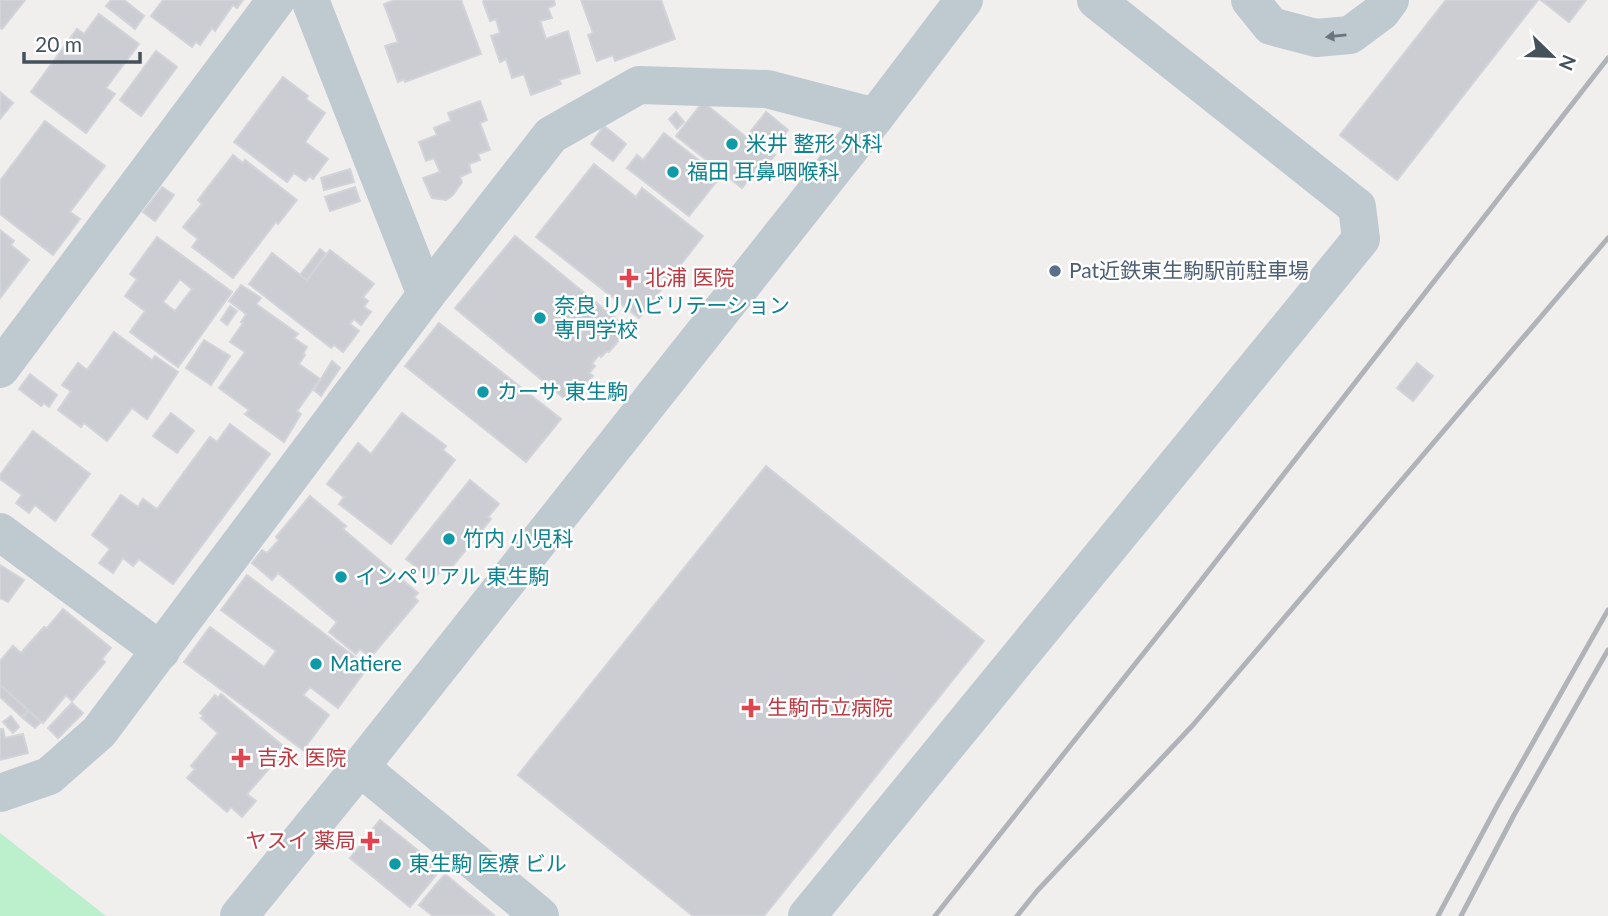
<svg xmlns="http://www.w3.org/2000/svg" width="1608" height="916" font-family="Lato,'Noto Sans JP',sans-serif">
<rect width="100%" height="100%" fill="#f1eeee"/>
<polygon fill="#bcefcc" points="0,833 106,916 0,916"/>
<g fill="#cbcdd3" stroke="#d2d4d9" stroke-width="2" fill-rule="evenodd">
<polygon points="0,0 25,0 2,29 0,28"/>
<polygon points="111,0 124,0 144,16 135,29 106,6"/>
<polygon points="163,0 243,0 237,8 233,5 215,31 212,28 200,45 196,42 192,47 151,16"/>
<polygon points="395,0 461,0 481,54 405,82 404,79 398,82 385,46 398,42 384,4"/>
<polygon points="484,0 554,0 555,5 548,8 552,18 540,21 546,39 568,31 580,73 559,80 561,84 531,95 524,74 512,78 506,59 500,62 491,36 500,33 496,19 490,21 483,2"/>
<polygon points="581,0 661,0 675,39 615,61 613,55 597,61 588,35 593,33"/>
<polygon points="1446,0 1538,0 1397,180 1340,135"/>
<polygon points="1541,0 1586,0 1569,22"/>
<polygon points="99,14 139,44 106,88 115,94 86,133 31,92 77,29 84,34"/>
<polygon points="156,51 177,67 141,116 120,100"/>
<polygon points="283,77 308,96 306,99 325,113 305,142 328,159 313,179 310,176 305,181 294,173 287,182 234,142"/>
<polygon points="0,92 13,103 0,119"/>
<polygon points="480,101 487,120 480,123 490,150 478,154 480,160 469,164 471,172 460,177 462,182 453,195 446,200 432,198 423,178 440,172 434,158 426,161 419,142 437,135 434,128 451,121 448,113"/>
<polygon points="703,102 746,137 766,112 788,130 771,152 775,155 762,172 757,169 742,188 676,136"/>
<polygon points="676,112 684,122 677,129 669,119"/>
<polygon points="45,121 105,166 70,212 80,219 53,255 0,214 0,181"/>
<polygon points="604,126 626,144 613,161 591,144"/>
<polygon points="664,133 720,177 689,216 627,168 637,155 643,160"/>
<polygon points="233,155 243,163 245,160 297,200 278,224 276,222 233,278 192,247 198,239 183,227 202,204 198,200"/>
<polygon points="594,164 636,197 642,188 703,236 639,318 536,237"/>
<polygon points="350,169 354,182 324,190 321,178"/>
<polygon points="162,187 174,195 155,221 143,212"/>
<polygon points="355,187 360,201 330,211 325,197"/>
<polygon points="0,230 14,241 11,245 29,260 0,298"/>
<polygon points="515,236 626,327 623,330 626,332 609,352 607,351 601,357 599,355 592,364 595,366 589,373 593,376 576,395 573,393 566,400 455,308"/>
<path d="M157,237L232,292L178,367L130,332L145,311L125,296L137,279L130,274ZM180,279L192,289L175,311L163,302Z"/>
<polygon points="320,249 326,254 307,280 300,275"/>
<polygon points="330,250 374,284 363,297 368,301 364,307 371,312 361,325 354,319 350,324 359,331 343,352 334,345 331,348 249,284 272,253 307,280"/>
<polygon points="241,285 261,298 256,304 298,334 294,338 307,347 303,354 305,355 299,364 320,379 297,411 301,414 284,442 245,414 249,410 219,388 245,352 230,342 243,323 241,322 246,314 229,301"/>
<polygon points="230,306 237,311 227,325 221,320"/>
<polygon points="439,323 561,419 526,462 405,366"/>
<polygon points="114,332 152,360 155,356 178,372 147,419 132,408 107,441 84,423 81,427 58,410 71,391 62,385 78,363 87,370"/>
<polygon points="204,340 230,356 211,385 186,368"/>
<polygon points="332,361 340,368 321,396 314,390"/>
<polygon points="1417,363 1433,376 1413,401 1397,388"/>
<polygon points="30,374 57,395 49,407 44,403 41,406 19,389"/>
<polygon points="171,413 194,431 177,453 153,436"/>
<polygon points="402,413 446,446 443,450 455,460 391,544 339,504 344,497 327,484 358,443 371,454"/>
<polygon points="230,424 270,454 173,584 139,559 133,566 123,558 113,573 99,563 110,549 92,535 121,495 138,507 143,499 157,509 210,437 217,442"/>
<polygon points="33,431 90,474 55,521 35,505 29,513 16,503 22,495 0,479 0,475"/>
<polygon points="766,466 984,641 764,916 693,916 518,775"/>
<polygon points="470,480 499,504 488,517 491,519 447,573 442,569 433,580 406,559"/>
<polygon points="310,496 346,526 343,529 418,593 414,597 418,601 370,658 360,649 356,654 329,632 337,622 278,573 272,580 252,563 262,550 267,553 279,540 276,537"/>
<polygon points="0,565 24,580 8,602 0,598"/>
<polygon points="247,575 368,667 338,708 310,687 303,695 329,715 303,750 184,662 210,627 264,667 276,651 221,610"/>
<polygon points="63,609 111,648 102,659 105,662 72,701 66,695 43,723 0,685 0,661 13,646 21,653 44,627 47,628"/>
<polygon points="0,685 28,710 22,717 0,697"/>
<polygon points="221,694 289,751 276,767 273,764 247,794 256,801 242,817 231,807 227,812 187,778 195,769 191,766 218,733 201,718 204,716 200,713 215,695 218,698"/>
<polygon points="72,703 83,713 58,738 48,728"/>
<polygon points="28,711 41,722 35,728 23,718"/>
<polygon points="11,716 19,727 13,733 3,722"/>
<polygon points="0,729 3,729 5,738 23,734 28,753 0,760"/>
<polygon points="380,820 441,869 410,907 350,858"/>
<polygon points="445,874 494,915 493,916 433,916 419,905"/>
</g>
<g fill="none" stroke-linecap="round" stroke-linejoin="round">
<g stroke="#bec9d0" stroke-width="38">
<polyline points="310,0 426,295"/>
<polyline points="1250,0 1271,26 1316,38 1350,35 1381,12 1390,0"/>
<polyline points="0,369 276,0"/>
<polyline points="0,532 161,651"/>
<polyline points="360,767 540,916"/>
<polyline points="0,793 49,776 99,732 426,295 551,135 639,85 767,89 875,117"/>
<polyline points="239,916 360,767 875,117 964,0"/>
<polyline points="807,916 1361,239 1357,207 1096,0"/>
</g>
<g stroke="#b0b4b8" stroke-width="5">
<polyline points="935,916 1178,610 1608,58"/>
<polyline points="1017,916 1037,891 1193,725 1608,238"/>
<polyline points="1438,916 1497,806 1608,610"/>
<polyline points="1461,916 1514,815 1608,650"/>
</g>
</g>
<defs><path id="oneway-solid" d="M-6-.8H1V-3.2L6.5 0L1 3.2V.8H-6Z" transform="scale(1.75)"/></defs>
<use fill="#6a767e" href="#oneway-solid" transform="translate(1336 36) rotate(174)"/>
<g fill="#0f9aa8" stroke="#fff" stroke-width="2.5">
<circle cx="732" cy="144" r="7"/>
<circle cx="673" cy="172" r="7"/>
<circle cx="540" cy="318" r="7"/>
<circle cx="483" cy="392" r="7"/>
<circle cx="449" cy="539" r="7"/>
<circle cx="341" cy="577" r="7"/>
<circle cx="316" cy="664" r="7"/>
<circle cx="395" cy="864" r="7"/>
</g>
<circle fill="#5c6f8a" stroke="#fff" stroke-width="2.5" cx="1055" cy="271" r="7"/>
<g fill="#e0444e" stroke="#fff" stroke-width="2.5">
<path d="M625.5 267.5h7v7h7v7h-7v7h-7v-7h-7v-7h7z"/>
<path d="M747.5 697.5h7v7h7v7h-7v7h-7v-7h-7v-7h7z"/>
<path d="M237.5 747.5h7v7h7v7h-7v7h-7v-7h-7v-7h7z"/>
<path d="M366.5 830.5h7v7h7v7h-7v7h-7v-7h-7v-7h7z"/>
</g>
<g text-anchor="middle" stroke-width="5" stroke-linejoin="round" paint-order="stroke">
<g font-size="21" fill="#0d838f" stroke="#fff" text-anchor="start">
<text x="746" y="151">米井 整形 外科</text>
<text x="687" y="179">福田 耳鼻咽喉科</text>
<text x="554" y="313">奈良 リハビリテーション<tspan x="554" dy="24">専門学校</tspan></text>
<text x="497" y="399">カーサ 東生駒</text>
<text x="463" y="546">竹内 小児科</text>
<text x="355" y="584">インペリアル 東生駒</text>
<text x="330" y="671">Matiere</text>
<text x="409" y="871">東生駒 医療 ビル</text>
</g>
<g font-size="21" fill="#4e5e75" stroke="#fff" text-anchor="start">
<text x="1069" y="278">Pat近鉄東生駒駅前駐車場</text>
</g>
<g font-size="21" fill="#be3a42" stroke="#fff" text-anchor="start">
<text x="645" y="285">北浦 医院</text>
<text x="767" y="715">生駒市立病院</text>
<text x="257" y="765">吉永 医院</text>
<text x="356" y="848" text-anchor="end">ヤスイ 薬局</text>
</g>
</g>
<g transform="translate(1552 56) rotate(113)" stroke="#ffffff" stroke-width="5" paint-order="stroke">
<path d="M0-5L12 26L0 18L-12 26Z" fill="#46525b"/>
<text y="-10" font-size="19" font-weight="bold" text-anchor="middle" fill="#46525b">N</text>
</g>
<path d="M24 52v10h116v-10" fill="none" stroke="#46525b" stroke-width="3.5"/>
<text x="35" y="52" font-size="21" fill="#46525b" stroke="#ffffff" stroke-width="5" paint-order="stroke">20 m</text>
</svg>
